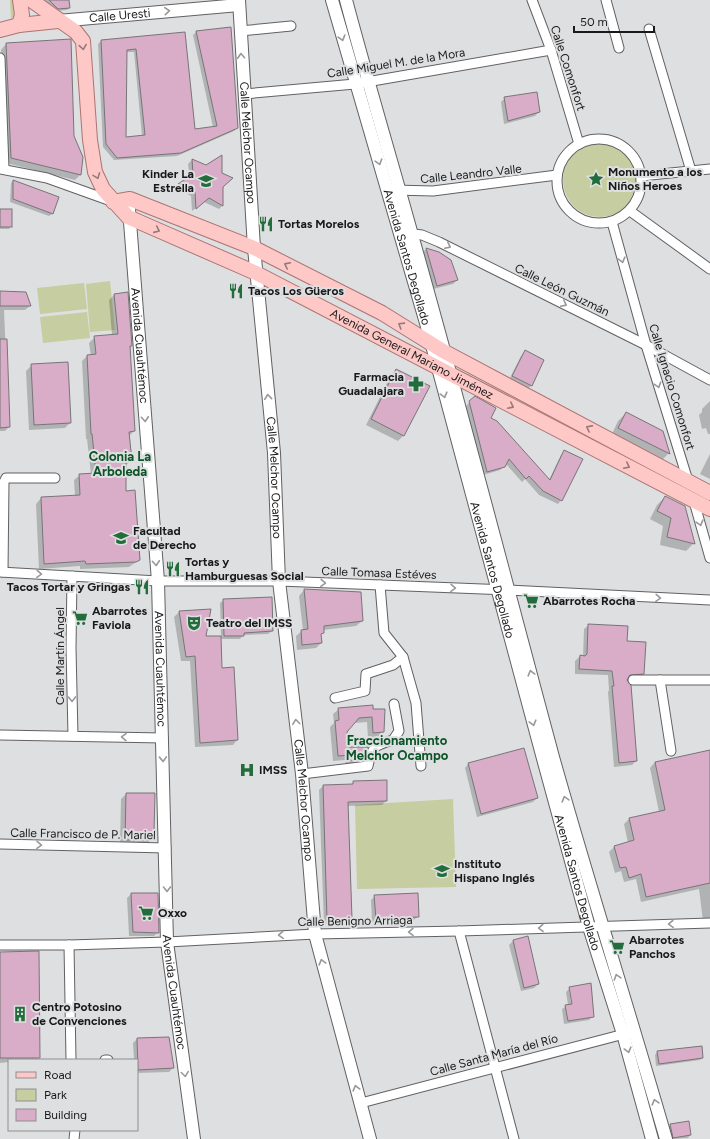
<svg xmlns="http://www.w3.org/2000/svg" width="710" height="1139" font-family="Figtree,sans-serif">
<rect width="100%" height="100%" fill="#dedfe0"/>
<g fill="#c6cda0">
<polygon points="10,0 15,0 15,15 11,19"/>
<circle cx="600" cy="180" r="37"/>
<polygon points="110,281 115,330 90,332 86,284"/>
<polygon points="84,283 87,309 40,314 37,288"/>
<polygon points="87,312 90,338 43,343 40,317"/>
<polygon points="453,799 456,887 357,889 355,805"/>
</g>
<g fill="#0003" fill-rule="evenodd">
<polygon points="45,0 68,0 69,8 67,10 55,11 48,6"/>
<path d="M196,32L237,128L234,131L177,156L114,160L103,147L98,44L101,41L184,33L194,130L213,127L193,35ZM126,52H134L142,136L125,138Z"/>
<polygon points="6,44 73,136 82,158 80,175 75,180 6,163 1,50"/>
<polygon points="505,98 539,112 535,116 504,124 501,102"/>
<polygon points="192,160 222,187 222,206 219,209 204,202 192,211 191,196 176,188 190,178 188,164"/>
<polygon points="13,181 58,197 52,214 49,216 10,202 11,183"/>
<polygon points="0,210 11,226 9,229 0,229"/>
<polygon points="426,249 438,253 457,280 453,284 433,289 422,253"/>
<polygon points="0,292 30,306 25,310 4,310 9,427 5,431 0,431"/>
<polygon points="127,293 131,346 130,348 134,431 129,436 131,460 125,466 126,492 139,560 129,567 80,569 80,566 39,569 36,504 41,498 75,497 74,480 80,475 91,474 87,439 86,439 82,361 87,356 91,356 89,343 95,337 112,335 109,300 114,295"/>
<polygon points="525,352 543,361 531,386 527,389 509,380 521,356"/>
<polygon points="32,365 70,423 65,428 29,430 26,371"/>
<polygon points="396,370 428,386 403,436 398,441 366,425 391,375"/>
<polygon points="710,401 710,434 708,434 706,428 702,429 699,415 702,412 702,409"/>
<polygon points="470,402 489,418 549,480 561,455 565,451 561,500 558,504 539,495 525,479 522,482 506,464 500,470 483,475 466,406"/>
<polygon points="626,413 669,453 661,461 611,436 618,421"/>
<polygon points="710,454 710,479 700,474"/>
<polygon points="665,497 694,543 686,551 660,545 663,526 650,519 657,505"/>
<polygon points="304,590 362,621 356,626 323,630 320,636 321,643 316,648 297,650 296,636 303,630 299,596"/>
<polygon points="224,600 272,631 268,634 243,635 240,639 220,639 221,669 237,740 233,745 195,747 190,661 181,661 174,617 179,612 209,610 205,637 221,637 220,603"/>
<polygon points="589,625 626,642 643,674 638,678 626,680 636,761 632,765 614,767 608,692 609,690 608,675 575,674 575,661 580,656 583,657 584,629"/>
<polygon points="339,709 372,710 383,732 378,737 368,738 367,722 354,723 346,732 348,748 364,754 356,764 346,764 345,760 333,761 330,727 334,723 333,714"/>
<polygon points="710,751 710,920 703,921 699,889 641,902 636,879 624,882 621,871 615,873 609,852 614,847 628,843 624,824 629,819 659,812 650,768 655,762"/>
<polygon points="468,764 537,798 533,802 477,817 465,768"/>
<polygon points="354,782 386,801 382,805 347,806 351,919 347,923 324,924 319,790 323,786 351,785"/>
<polygon points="126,794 153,832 151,840 145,845 120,845 121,799"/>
<polygon points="131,894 157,894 158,932 154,936 129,936 127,898"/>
<polygon points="375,896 418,916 414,920 372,922 371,900"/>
<polygon points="527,938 538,984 534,988 521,991 509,945 513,941"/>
<polygon points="0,952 39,1057 36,1060 9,1060 9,1062 0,1063"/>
<path d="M570,988L593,1016L589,1020L564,1024L562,1009L568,1005L566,992ZM569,989H571L574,1008L572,1009Z"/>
<polygon points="168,1038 173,1068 169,1072 137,1073 137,1060 134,1060 133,1043 137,1039"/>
<polygon points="657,1052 702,1058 700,1060 656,1066 655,1055"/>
<polygon points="671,1125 690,1135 688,1138 671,1139 668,1127"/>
</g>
<g fill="#d9acc8" stroke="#777677" fill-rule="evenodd">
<polygon points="49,0 69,0 70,8 58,9"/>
<path d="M231,27L238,128L181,153L117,158L106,144L101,40L185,32L195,129L217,126L196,31ZM136,49L145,135L126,137L127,50Z"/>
<polygon points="71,39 74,136 83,157 81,175 11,158 6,43"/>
<polygon points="537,92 540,112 508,121 504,97"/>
<polygon points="222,155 222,173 233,178 223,187 223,206 209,198 196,209 195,192 178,184 193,174 192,159 206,165"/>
<polygon points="13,180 59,197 53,214 13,199"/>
<rect x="0" y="209" width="12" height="18"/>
<polygon points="426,248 439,252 451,260 458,280 437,286"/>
<polygon points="0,291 26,292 31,306 0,306"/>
<polygon points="128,292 132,346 130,346 135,431 129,432 132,461 126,461 126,491 135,490 140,560 136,562 86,564 85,561 44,564 41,497 80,495 79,474 96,473 92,434 91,434 87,355 96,354 94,336 118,334 114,294"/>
<polygon points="0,339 7,339 10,427 0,428"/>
<polygon points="525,350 544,360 532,386 512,376"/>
<polygon points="68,362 71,423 34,425 31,364"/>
<polygon points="396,369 430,386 404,436 371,419"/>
<polygon points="475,396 496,408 491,418 497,421 550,480 564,450 583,459 562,501 543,491 529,476 526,479 509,459 505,467 487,472 469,401"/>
<polygon points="626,412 663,431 670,454 618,428"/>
<polygon points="665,496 685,506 695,544 667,537 671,518 657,511"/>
<polygon points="304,589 361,592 363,621 324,626 324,633 321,634 322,643 302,645 301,630 308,629"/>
<polygon points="272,597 273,631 244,633 244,636 224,636 223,599"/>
<polygon points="211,609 206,636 221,636 222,668 234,667 238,740 200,743 195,656 186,657 179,611"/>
<polygon points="588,624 628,626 627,641 646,642 644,674 630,675 627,680 631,685 637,761 619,763 612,686 614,686 612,671 579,669 580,655 585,656 587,654"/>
<polygon points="373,705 373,709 385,709 384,732 373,733 372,717 359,718 347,732 349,747 368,747 365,754 362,755 362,759 351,760 350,755 338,756 335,721 339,720 338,708"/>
<polygon points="524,748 538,798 481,814 468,763"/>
<polygon points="710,750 710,883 646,897 641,874 629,878 626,867 620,868 614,846 634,840 629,818 665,810 655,762"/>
<polygon points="387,780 387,801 348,802 352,919 327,920 323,785 353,784 353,781"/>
<polygon points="126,793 155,793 154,832 152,832 152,840 125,840"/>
<polygon points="131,893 158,893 159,933 133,932"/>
<polygon points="418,893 419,917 376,919 374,895"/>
<polygon points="528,936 539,984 524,988 513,940"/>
<polygon points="39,951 40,1058 0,1058 0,952"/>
<polygon points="591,983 594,1017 568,1021 565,1005 572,1004 569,987"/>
<polygon points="169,1037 174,1068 138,1070 137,1038"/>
<polygon points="702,1046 703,1058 659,1064 657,1051"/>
<polygon points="689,1121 691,1135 673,1138 670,1124"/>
</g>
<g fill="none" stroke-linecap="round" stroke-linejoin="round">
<g stroke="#616163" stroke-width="11">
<g id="street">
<polyline points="532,0 551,50 579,144"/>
<polyline points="606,0 619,48"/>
<polyline points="649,29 691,171"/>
<polyline points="240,31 291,26"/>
<polyline points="0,58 4,169"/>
<polyline points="244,94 355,84 551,50"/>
<circle cx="599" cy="181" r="42"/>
<polyline points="0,169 47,178 111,201"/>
<polyline points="641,176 710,169"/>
<polyline points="394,190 433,191 557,175"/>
<polyline points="630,211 710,269"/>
<polyline points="612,222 646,345 689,484"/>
<polyline points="407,233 422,235 439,242 646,345 710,380"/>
<polyline points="693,498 710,558"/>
<polyline points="0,572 158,581 279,581 508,590 710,600"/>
<polyline points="3,572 4,482 6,478 55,478"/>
<polyline points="72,576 71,648 73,736"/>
<polyline points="380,585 384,633 403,657 416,703 421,766"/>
<polyline points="633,680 710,680"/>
<polyline points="660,680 671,751"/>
<polyline points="335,698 365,691 366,674 393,665 403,657"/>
<polyline points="0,735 163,738"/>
<path d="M302,774L368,766C372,746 374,746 393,740L399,731L394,704"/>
<polyline points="0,844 166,848"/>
<polyline points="459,931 514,1139"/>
<polyline points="0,945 69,945 167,942 315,934 459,931 710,923"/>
<polyline points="69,945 71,1060"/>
<polyline points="105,1060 108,1060"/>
<polyline points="361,1103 628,1033"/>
<polyline points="74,1139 75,1130"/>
</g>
</g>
<g stroke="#616163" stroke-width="14">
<g id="secondary">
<path id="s1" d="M239,0L254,248L274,453L279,581L302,774L315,934L370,1139"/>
<path id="s2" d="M332,0L426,323L542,755L589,927L623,1034L652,1139"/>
<path d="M346,0C367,79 390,156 412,235C461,408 506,583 553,757C589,885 629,1011 666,1139"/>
<path id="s3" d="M58,21L239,5"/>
<path id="s4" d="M129,209L158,581L167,942L194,1139"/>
</g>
</g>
<g stroke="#ac7371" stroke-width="16">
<g id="primary">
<path id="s5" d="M31,0L76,32L83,41L90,140L95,172L103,189L128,217L256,273L710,509"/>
<polyline points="19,25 22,15 20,0"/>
<polyline points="0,30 19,25 58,21"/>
<polyline points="113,202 130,199 254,248 382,313 443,351 710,493"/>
</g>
</g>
<use href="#street" stroke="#fff" stroke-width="9"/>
<use href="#secondary" stroke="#fff" stroke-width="12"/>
<use href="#primary" stroke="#fdc8c6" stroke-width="14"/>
</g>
<defs><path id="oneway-chevron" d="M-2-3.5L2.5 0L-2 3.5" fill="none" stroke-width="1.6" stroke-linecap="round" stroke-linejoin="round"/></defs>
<g stroke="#989898">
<use href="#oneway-chevron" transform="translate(167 11) rotate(-5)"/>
<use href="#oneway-chevron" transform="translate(342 38) rotate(74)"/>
<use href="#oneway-chevron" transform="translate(241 56) rotate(-94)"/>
<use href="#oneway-chevron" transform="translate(379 162) rotate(73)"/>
<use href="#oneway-chevron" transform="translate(448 246) rotate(26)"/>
<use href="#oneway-chevron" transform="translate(622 260) rotate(75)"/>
<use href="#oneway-chevron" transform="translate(564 304) rotate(26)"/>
<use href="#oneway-chevron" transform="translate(658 385) rotate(73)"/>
<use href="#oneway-chevron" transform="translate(444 395) rotate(75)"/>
<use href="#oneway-chevron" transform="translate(268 397) rotate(-96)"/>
<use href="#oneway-chevron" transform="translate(145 419) rotate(86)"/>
<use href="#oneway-chevron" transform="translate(700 523) rotate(74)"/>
<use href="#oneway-chevron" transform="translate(156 563) rotate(86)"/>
<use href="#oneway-chevron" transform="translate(39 574) rotate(3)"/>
<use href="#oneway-chevron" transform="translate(323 583) rotate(2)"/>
<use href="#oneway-chevron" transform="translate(453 588) rotate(2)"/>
<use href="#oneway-chevron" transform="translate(658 598) rotate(3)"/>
<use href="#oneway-chevron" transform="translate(531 673) rotate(-105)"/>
<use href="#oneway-chevron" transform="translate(72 699) rotate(89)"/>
<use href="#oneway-chevron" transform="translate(296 722) rotate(-97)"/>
<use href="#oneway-chevron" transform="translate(533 723) rotate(75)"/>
<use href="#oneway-chevron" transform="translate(124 737) rotate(-179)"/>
<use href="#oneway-chevron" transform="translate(163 759) rotate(88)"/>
<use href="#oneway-chevron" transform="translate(565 799) rotate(-106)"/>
<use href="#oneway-chevron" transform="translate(39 845) rotate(1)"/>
<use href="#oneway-chevron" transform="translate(167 889) rotate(89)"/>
<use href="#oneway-chevron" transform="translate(671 924) rotate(178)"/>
<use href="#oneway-chevron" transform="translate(541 928) rotate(178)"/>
<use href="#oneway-chevron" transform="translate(411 932) rotate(179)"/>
<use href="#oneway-chevron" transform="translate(281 935) rotate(177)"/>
<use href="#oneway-chevron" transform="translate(322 962) rotate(-105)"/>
<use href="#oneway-chevron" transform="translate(617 977) rotate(-108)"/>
<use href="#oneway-chevron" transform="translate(628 1050) rotate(75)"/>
<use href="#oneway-chevron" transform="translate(185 1074) rotate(82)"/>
<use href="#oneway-chevron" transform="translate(356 1088) rotate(-105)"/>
<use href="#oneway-chevron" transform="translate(655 1102) rotate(-106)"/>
</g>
<g stroke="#967979">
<use href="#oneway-chevron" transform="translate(83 47) rotate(81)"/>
<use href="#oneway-chevron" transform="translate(97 176) rotate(69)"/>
<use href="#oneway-chevron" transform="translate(157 230) rotate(24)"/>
<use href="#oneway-chevron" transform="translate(287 265) rotate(-153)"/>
<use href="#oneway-chevron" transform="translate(401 325) rotate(-148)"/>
<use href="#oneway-chevron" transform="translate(511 406) rotate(27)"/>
<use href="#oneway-chevron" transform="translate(589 428) rotate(-152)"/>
<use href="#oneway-chevron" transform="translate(627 466) rotate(27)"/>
</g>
<defs>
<g id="sight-bare" transform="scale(1.2)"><path d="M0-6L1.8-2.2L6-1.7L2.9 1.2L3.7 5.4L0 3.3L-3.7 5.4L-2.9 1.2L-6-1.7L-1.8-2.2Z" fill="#226d3b" stroke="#dedfe0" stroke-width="2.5" paint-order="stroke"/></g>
<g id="school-bare" transform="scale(1.2)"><path d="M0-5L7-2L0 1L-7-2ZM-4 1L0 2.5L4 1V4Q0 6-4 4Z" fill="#226d3b" stroke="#dedfe0" stroke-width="2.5" paint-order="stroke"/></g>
<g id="restaurant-bare" transform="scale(1.2)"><path d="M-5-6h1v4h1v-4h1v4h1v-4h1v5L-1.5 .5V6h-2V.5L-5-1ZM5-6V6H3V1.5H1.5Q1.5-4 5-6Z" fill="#226d3b" stroke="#dedfe0" stroke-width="2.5" paint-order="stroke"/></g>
<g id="pharmacy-bare" transform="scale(1.2)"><path d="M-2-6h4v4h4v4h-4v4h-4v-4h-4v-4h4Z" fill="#226d3b" stroke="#dedfe0" stroke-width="2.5" paint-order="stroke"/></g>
<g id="university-bare" transform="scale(1.2)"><path d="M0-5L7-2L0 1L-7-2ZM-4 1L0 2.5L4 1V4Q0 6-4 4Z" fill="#226d3b" stroke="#dedfe0" stroke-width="2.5" paint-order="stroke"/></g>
<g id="supermarket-bare" transform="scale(1.2)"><path d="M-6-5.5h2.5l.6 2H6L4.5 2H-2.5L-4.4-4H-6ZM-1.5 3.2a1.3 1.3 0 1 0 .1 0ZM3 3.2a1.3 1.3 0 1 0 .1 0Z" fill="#226d3b" stroke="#dedfe0" stroke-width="2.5" paint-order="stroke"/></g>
<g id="theatre-bare" transform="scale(1.2)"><path d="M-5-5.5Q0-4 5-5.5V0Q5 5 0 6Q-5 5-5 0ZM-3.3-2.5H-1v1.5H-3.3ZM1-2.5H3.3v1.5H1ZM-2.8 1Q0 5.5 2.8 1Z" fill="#226d3b" stroke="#dedfe0" stroke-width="2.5" paint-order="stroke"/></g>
<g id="hospital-bare" transform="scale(1.2)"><path d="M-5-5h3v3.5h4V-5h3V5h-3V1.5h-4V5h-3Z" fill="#226d3b" stroke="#dedfe0" stroke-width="2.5" paint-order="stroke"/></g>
<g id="building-bare" transform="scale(1.2)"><path d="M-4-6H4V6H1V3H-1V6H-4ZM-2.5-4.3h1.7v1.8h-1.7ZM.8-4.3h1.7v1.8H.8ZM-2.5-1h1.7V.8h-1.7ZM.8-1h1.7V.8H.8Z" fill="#226d3b" stroke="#dedfe0" stroke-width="2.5" paint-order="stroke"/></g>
</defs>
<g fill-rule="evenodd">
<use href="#sight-bare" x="596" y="179"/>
<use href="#school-bare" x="206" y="181"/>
<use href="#restaurant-bare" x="266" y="224"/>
<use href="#restaurant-bare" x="236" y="291"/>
<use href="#pharmacy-bare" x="416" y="384"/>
<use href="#university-bare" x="121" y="538"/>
<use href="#restaurant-bare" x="173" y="569"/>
<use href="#restaurant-bare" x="142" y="587"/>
<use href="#supermarket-bare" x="531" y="601"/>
<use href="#supermarket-bare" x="80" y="618"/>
<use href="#theatre-bare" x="194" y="623"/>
<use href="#hospital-bare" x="247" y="770"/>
<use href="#school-bare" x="442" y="871"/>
<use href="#supermarket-bare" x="146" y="913"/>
<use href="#supermarket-bare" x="617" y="947"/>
<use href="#building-bare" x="20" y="1014"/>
</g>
<g text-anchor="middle" stroke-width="4" stroke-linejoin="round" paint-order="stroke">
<g font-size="12" fill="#19191a" stroke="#dedfe0">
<text dy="4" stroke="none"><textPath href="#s3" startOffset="62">Calle Uresti</textPath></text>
<text transform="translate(396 63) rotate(-9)" y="4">Calle Miguel M. de la Mora</text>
<text transform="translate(568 68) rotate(72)" y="4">Calle Comonfort</text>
<text dy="4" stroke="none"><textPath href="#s1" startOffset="143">Calle Melchor Ocampo</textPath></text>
<text transform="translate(471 174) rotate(-6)" y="4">Calle Leandro Valle</text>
<text dy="4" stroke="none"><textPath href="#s2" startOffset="268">Avenida Santos Degollado</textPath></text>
<text transform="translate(562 290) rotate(26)" y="4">Calle León Guzmán</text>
<text dy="4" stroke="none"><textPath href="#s4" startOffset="137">Avenida Cuauhtémoc</textPath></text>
<text dy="4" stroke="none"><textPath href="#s5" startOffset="570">Avenida General Mariano Jiménez</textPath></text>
<text transform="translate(672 387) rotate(73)" y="4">Calle Ignacio Comonfort</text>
<text dy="4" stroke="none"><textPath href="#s1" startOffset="479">Calle Melchor Ocampo</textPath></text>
<text dy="4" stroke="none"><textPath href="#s2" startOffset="592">Avenida Santos Degollado</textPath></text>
<text transform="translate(379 573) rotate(2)" y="4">Calle Tomasa Estéves</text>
<text transform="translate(60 656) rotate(-90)" y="4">Calle Martín Ángel</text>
<text dy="4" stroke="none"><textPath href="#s4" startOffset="461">Avenida Cuauhtémoc</textPath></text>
<text dy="4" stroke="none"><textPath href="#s1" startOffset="803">Calle Melchor Ocampo</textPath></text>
<text transform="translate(83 834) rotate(1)" y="4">Calle Francisco de P. Mariel</text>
<text dy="4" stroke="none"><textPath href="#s2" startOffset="916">Avenida Santos Degollado</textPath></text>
<text transform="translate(355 921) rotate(-1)" y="4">Calle Benigno Arriaga</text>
<text dy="4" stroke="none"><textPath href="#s4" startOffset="785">Avenida Cuauhtémoc</textPath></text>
<text transform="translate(494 1055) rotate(-15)" y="4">Calle Santa María del Río</text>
</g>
<g font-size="12" font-weight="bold" fill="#19191a" stroke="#dedfe0" text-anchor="start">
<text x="608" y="176">Monumento a los<tspan x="608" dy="14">Niños Heroes</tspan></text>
<text x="194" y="178" text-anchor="end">Kinder La<tspan x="194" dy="14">Estrella</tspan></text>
<text x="278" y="228">Tortas Morelos</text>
<text x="248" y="295">Tacos Los Güeros</text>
<text x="404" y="381" text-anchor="end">Farmacia<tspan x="404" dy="14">Guadalajara</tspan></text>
<text x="133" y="535">Facultad<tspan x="133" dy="14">de Derecho</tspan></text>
<text x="185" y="566">Tortas y<tspan x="185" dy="14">Hamburguesas Social</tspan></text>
<text x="130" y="591" text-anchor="end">Tacos Tortar y Gringas</text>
<text x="543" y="605">Abarrotes Rocha</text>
<text x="92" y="615">Abarrotes<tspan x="92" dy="14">Faviola</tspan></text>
<text x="206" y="627">Teatro del IMSS</text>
<text x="259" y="774">IMSS</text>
<text x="454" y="868">Instituto<tspan x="454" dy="14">Hispano Inglés</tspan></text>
<text x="158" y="917">Oxxo</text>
<text x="629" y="944">Abarrotes<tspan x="629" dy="14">Panchos</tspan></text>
<text x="32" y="1011">Centro Potosino<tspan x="32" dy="14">de Convenciones</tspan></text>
</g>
<g font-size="13" font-weight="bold" fill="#0d5529" stroke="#dedfe0">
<text x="120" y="461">Colonia La<tspan x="120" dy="15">Arboleda</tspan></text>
<text x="397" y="745">Fraccionamiento<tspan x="397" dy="15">Melchor Ocampo</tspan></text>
</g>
</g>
<rect x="8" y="1059" width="130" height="72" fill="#dedfe0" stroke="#8f9091"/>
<rect x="16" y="1072" width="20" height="6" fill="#fdc8c6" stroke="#8f9091"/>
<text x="44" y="1079" font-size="12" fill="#19191a">Road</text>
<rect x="16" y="1089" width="20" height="12" fill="#c6cda0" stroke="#8f9091"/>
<text x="44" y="1099" font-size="12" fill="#19191a">Park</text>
<rect x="16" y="1109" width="20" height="12" fill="#d9acc8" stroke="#8f9091"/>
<text x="44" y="1119" font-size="12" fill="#19191a">Building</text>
<path d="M574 26v6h80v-6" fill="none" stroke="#19191a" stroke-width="2"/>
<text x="580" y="26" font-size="12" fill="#19191a" stroke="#dedfe0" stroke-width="3" paint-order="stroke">50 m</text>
</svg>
